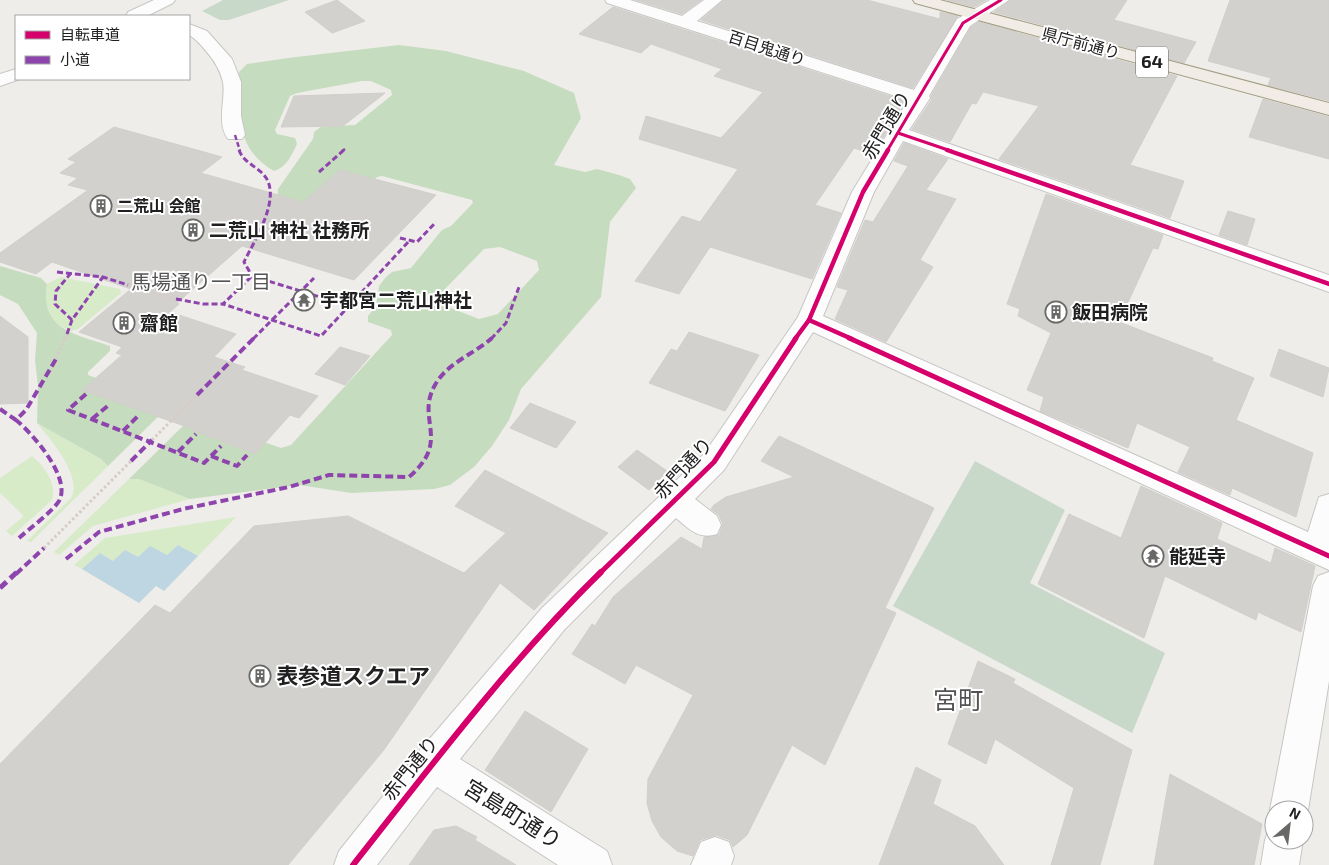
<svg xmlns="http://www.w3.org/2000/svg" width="1329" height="865" font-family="'Exo 2','Noto Sans JP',sans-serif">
<rect width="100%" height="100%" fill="#eeede9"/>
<g fill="#d7ebc9">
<path d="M61,277L120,289L121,293L78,329L71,331C47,321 43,309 47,284Z"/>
<path d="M37,423L101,459L108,466L31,542L27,541L72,497C81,474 51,440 37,423Z"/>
<path d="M32,456C44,466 57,483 52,500L12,536L6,531L24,516L0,493V478Z"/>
<polygon points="129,479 139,479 190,499 93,526 59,555 54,552"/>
<polygon points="236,517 198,556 178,545 167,555 113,561 100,553 82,569 74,565 105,538"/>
</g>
<g fill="#c6dcbf" fill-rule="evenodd">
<path d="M399,45L446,51L524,71L574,93L581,118L554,165L585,172L597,169L619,175L630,179L636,188L610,222L601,297L521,389L509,420L492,446L474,467L450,485L434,489L351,493L300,485L190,499L139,479H129L187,422L198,419L281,448L291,445L392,335L391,330L368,322V316L376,306L379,286L386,277L392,272L411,268L442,230L451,226L473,203L472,200L382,176L377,177L344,210L277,207L278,189L313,139L314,132L321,127L355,125L392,95L391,90L371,81H362L297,93L290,96L275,130L277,134L295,138L297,144C291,156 287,167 274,171C233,147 241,113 239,72L247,64L288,58ZM500,247L537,261L539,270L498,314L479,319L443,305L442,292L484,249Z"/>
<path d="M0,266L41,278L47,284C39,330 76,334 110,346V351L88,372V375L166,404L167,408L108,466L101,459L37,423L38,386L35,360L37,333L18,304L0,295Z"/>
</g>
<g fill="#c8d9ca">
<polygon points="223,0 289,0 229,20 220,20 202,11"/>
<polygon points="975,461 1065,510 1030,583 1165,653 1132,733 893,606"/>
</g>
<polygon fill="#bed6e1" points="178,545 198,556 164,591 156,586 139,603 82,569 100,553 113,561 125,550 138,557 150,546 167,555"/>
<g fill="#d2d1ce" stroke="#d1cfca">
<polygon points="337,0 365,21 332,33 305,12"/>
<polygon points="636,0 701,0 682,14"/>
<polygon points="724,0 867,0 940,19 940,12 958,16 913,88 701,20"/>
<polygon points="947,0 986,0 974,7"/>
<polygon points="1011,0 1127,0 1114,20 1196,42 1184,63 994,12"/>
<polygon points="1230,0 1329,0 1329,101 1268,85 1271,78 1208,61"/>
<polygon points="613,7 905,101 873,154 854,148 815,205 841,213 812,279 710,247 679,294 635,281 682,216 700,222 738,169 639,139 646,116 721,138 763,92 714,76 722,69 651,44 641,53 579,34"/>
<polygon points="979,22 1177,76 1130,165 1184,181 1170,218 999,159 1039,106 983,92 976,104 972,103 950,142 912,129 932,99 931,96 971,27"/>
<polygon points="385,93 343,126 281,127 294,96"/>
<polygon points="1263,99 1329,117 1329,159 1249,137"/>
<polygon points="114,127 222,157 201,173 303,202 340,170 436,195 354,280 242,246 177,303 179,304 170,312 236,334 214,357 245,367 242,370 318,396 299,418 290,415 255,454 192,430 193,429 82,390 122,355 116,353 122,347 79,332 131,289 52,262 36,274 0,262 0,253 88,190 68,185 78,178 60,173 76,162 68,159"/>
<polygon points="904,143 948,159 926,190 956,199 920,260 933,267 886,342 835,319 848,290 837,287 865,220 873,222 908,166 894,161"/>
<polygon points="1046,194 1163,235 1158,249 1153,248 1119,322 1213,358 1212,361 1254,378 1236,420 1313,453 1296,517 1232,488 1230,495 1178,472 1190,447 1137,423 1128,448 1040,411 1044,397 1027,390 1051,333 1018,316 1020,309 1007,304"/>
<polygon points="1228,211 1255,219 1247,245 1219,235"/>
<polygon points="0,316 28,337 28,403 0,404"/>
<polygon points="689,332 759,355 725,411 649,383 671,349 677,351"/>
<polygon points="340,347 370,356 345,385 315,374"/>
<polygon points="1279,349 1329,368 1323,397 1270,376"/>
<polygon points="530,403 576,422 556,448 510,428"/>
<polygon points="779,436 934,508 885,608 896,613 825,765 792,745 747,835 733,847 730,840 716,835 700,840 693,856 677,851 661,837 652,821 647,803 648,779 693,695 636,665 625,684 572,654 592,624 595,626 613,597 681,537 702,549 704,537 719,535 723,524 719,515 711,509 714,505 726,497 794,477 761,461"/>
<polygon points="637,450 667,471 649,490 618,467"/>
<polygon points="485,470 608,533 534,610 500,583 383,751 288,865 0,865 0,764 155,605 170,613 254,526 348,516 464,573 506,533 455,506"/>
<polygon points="1141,486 1222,523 1217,539 1271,563 1275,548 1315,566 1301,632 1258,612 1256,620 1165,576 1144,638 1038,584 1069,514 1121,538"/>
<polygon points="978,661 1015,679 1013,683 1132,750 1100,865 1051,865 1074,788 995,739 986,764 948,744"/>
<polygon points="525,711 588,749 551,812 485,770"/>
<polygon points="916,767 941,780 933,804 975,826 1004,865 879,865"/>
<polygon points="1170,774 1262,824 1254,865 1154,865"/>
<polygon points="456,826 477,837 475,840 516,865 409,865 434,830"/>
</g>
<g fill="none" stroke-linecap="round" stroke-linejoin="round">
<g stroke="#c7c6c5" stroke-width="2">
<g id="minor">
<polygon points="154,0 175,0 173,3 147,16 126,16 128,12"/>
<path d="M605,0H630L682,16L704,0H722L697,21L914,90L957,19L990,0H1009L970,26L929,96L930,98L909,130L1329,275V292L903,141L874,192L823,316L1308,532L1319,497L1329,494V570L813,332L724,470L695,499L717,516L721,525L717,534C699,540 689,529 676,518L564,630L460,759L607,851L612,865H558L437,787L377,865H334L339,851L420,750L542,608L704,454L798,317L852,192L908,100L607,3Z"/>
<path d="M189,24L207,31L232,59L241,82V116L245,135L242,139H228C216,122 226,100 223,82C220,70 214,60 206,51C201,45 196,39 189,35Z"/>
<polygon points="16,69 16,79 20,79 0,86 0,74"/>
<polygon points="1329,572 1329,681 1308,810 1304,819 1304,810 1274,810 1274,819 1270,810 1313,586 1318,576"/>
<polygon points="1274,825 1274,840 1303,840 1299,865 1261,865 1265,840 1270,826"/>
<polygon points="715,837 729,842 734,856 731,865 691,865 701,842"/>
</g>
</g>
<g stroke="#a49d85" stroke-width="2">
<polygon id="major" points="913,0 940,0 1329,103 1329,115 915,3"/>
</g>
<g stroke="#d7cbc8" stroke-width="2.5" stroke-dasharray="2 2" stroke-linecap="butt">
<polyline points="128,285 176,299"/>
<polyline points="65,339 67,334"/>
</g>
<g stroke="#d7cbc8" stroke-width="3" stroke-dasharray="2.5 2.5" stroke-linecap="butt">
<polyline points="56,359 65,338"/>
<polyline points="152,440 197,395"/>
<polyline points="44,548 131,461"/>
</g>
<use href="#minor" fill="#fcfcfc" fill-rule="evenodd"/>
<use href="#major" fill="#f1ede6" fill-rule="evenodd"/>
<g stroke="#8e44ad" stroke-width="2.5" stroke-dasharray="5 2.5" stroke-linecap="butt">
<polyline points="235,135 240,151"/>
<polyline points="342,151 345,149"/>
</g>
<g stroke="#8e44ad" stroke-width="3" stroke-dasharray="6 3" stroke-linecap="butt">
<path d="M239,150C243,162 256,166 264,175C283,197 254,241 244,262L252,276"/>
<polyline points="319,172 344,150"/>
<polyline points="400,238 417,242 436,222"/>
<polyline points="57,272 103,277 128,285"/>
<polyline points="71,273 56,291 55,304 72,320"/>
<polygon points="252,276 349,306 321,336 223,304"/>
<polyline points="176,299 203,304 223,304"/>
<polyline points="349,306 410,240"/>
<polyline points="67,334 72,320 103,277"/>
<polyline points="253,339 314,278"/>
<polyline points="491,339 506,323 519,287"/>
</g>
<g stroke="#8e44ad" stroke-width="4" stroke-dasharray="8 4" stroke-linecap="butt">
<polyline points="86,394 68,410 204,463 221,446"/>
<polyline points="197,395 254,338"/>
<polyline points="0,409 16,420"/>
<polyline points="92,419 110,404"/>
<polyline points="123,431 140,414"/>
<polyline points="178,452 196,434"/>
<polyline points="211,456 237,466 247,455"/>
<polyline points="131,461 152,440"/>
<path d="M19,538C28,530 53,511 59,501C72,478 32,433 16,420L26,410L56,359"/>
<path d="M66,559L99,532L183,509L289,487L329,475L409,477C452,440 415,420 435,385C447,363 474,354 492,338"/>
<polyline points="16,574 44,548"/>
</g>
<polyline stroke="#8e44ad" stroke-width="5" stroke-dasharray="9 5" stroke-linecap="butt" points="0,588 17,572"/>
<g stroke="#fff" stroke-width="5">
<g id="cycleway-far3">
<polyline points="898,133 951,151"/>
<polyline points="887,151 963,23 1001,0"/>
</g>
</g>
<g stroke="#fff" stroke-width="7">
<g id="cycleway-far2">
<polyline points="947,150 1329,284"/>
<polyline points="809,320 852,339"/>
<polyline points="795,339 809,320 863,192 888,150"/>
</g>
</g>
<g stroke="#fff" stroke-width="8">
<g id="cycleway-far1">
<polyline points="849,338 1329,556"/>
<polyline points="599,574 714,462 796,338"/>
</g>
</g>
<g stroke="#fff" stroke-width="9">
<path id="cycleway" d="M353,865C432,765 509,662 601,572"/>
</g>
<use href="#cycleway-far3" stroke="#d6006c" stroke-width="3"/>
<use href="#cycleway-far2" stroke="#d6006c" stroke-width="4.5"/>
<use href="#cycleway-far1" stroke="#d6006c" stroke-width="5"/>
<use href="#cycleway" stroke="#d6006c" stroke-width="6"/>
</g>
<defs>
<g id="building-ring" transform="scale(1.125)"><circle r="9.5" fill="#fff" stroke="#686866" stroke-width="1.5"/><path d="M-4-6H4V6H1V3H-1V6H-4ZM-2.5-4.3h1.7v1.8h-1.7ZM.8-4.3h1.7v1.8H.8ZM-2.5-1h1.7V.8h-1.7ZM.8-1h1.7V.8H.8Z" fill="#686866"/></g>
<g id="temple-ring" transform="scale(1.125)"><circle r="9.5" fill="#fff" stroke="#686866" stroke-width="1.5"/><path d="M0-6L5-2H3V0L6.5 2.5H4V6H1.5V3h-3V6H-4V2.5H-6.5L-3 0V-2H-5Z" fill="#686866"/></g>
</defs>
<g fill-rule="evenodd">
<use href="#building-ring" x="101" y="206"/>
<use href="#building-ring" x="193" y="230"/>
<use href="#temple-ring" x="304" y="300"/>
<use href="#building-ring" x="1056" y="312"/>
<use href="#building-ring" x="124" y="323"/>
<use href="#temple-ring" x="1153" y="556"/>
<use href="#building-ring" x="260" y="676"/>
</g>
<g text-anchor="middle" stroke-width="4" stroke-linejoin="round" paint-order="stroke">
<g font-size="16" fill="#202020" stroke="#fff">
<text transform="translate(1081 43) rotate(15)" y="6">県庁前通り</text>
<text transform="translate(767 48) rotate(18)" y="6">百目鬼通り</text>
</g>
<g font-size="16" font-weight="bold" fill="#202020" stroke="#fff" text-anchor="start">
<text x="117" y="212">二荒山 会館</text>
</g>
<rect fill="#fff" stroke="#636363" stroke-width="1" x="1136" y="46.5" width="32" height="31" rx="4"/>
<g font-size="18" font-weight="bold" fill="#202020">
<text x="1152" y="68">64</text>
</g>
<g font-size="19" fill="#202020" stroke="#fff">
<text transform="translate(886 125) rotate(-59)" y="7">赤門通り</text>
<text transform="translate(683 468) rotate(-47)" y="7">赤門通り</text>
<text transform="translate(410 768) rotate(-51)" y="7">赤門通り</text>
</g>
<g font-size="19" font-weight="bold" fill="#202020" stroke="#fff" text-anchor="start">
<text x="209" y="237">二荒山 神社 社務所</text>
<text x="320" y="307">宇都宮二荒山神社</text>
<text x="1072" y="319">飯田病院</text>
<text x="140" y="330">齋館</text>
<text x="1169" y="563">能延寺</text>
</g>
<g font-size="20" fill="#535353" stroke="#fff">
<text x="201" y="289">馬場通り一丁目</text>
</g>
<g font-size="22" font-weight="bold" fill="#202020" stroke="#fff" text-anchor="start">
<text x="276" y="684">表参道スクエア</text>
</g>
<g font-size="22" fill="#202020" stroke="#fff">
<text transform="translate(513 814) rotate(32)" y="8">宮島町通り</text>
</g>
<g font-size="25" fill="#535353" stroke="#fff">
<text x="958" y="709">宮町</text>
</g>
</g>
<rect x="15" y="15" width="175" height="65" fill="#ffffff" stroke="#a6a6a6"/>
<rect x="25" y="31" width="25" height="8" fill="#d6006c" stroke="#a6a6a6"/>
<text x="60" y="40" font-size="15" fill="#202020">自転車道</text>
<rect x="25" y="56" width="25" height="8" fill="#8e44ad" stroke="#a6a6a6"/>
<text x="60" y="65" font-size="15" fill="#202020">小道</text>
<g transform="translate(1289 825) rotate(28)"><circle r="24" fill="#ffffff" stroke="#a6a6a6"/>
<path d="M0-4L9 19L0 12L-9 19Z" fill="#686866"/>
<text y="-8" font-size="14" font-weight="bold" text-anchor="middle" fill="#202020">N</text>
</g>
</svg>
